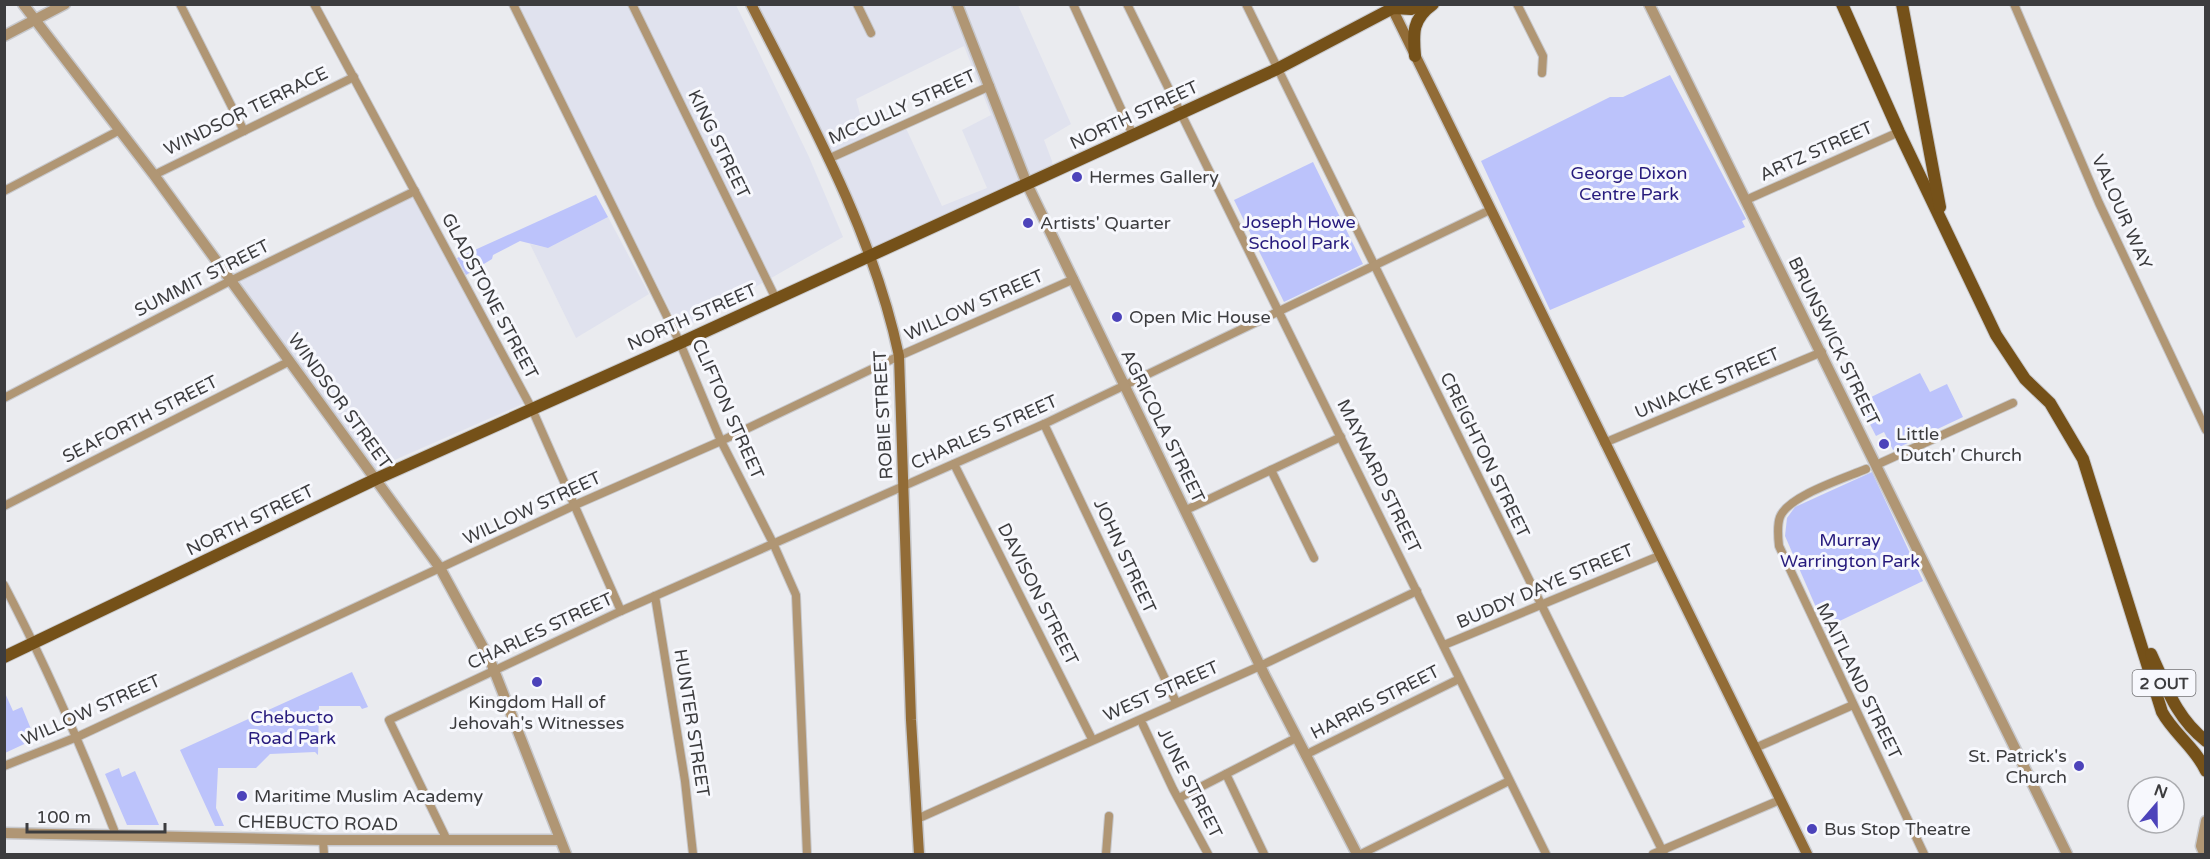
<svg xmlns="http://www.w3.org/2000/svg" width="2210" height="859" font-family="'Varela Round',sans-serif">
<rect width="100%" height="100%" fill="#eaebef"/>
<g fill="#e0e2ee" fill-rule="evenodd">
<polygon points="516,5 736,5 809,157 843,237 680,330"/>
<path d="M751,5H1018L1071,124L1044,140L1052,161L1053,172L866,258L828,164ZM964,46L991,115L962,130L987,188L942,206L904,124L868,144L856,99Z"/>
<polygon points="420,189 532,400 374,469 230,281"/>
<polygon points="608,217 649,294 576,338 530,244 548,248"/>
</g>
<g fill="#bcc3fb">
<polygon points="1670,75 1746,219 1742,221 1745,227 1550,310 1481,161 1610,97 1623,97"/>
<polygon points="1313,162 1363,264 1284,302 1234,200"/>
<polygon points="596,195 608,217 548,248 520,241 493,255 492,259 466,275 457,258"/>
<polygon points="1920,373 1930,392 1947,384 1963,417 1893,450 1884,432 1876,436 1859,403"/>
<polygon points="1872,472 1923,581 1825,628 1785,536 1787,518 1795,507"/>
<polygon points="352,672 368,707 362,709 360,706 319,706 318,755 315,752 270,754 256,768 218,768 216,808 224,826 215,826 180,750"/>
<polygon points="5,693 13,711 22,707 35,739 5,753"/>
<polygon points="119,768 122,777 135,771 159,825 127,825 105,774"/>
</g>
<g fill="none" stroke-linecap="round" stroke-linejoin="round">
<g stroke="#c7c8cc" stroke-width="10">
<g id="minor">
<polyline points="180,4 244,131"/>
<polyline points="314,4 532,409 621,611"/>
<polyline points="513,4 680,343 721,441 773,543 796,595 807,854"/>
<polyline points="632,4 776,299"/>
<polyline points="857,4 871,33"/>
<polyline points="1073,4 1133,135"/>
<polyline points="1127,4 1546,854"/>
<polyline points="1246,4 1664,854"/>
<polyline points="1517,4 1543,56 1542,73"/>
<polyline points="2014,4 2099,203 2206,430"/>
<polyline points="828,159 990,86"/>
<polyline points="154,175 354,77"/>
<polyline points="4,191 120,130"/>
<polyline points="1746,200 1899,132"/>
<polyline points="4,398 230,281 415,191"/>
<polyline points="1044,424 1176,702"/>
<polyline points="1604,443 1822,352"/>
<polyline points="954,464 1092,739"/>
<polyline points="1876,465 2013,403"/>
<path d="M1866,469C1845,478 1788,496 1780,517C1777,525 1778,537 1779,546L1924,854"/>
<polyline points="1271,470 1314,558"/>
<polyline points="4,506 290,361"/>
<polyline points="1186,510 1341,437"/>
<path d="M4,585C47,667 83,750 116,835"/>
<polyline points="655,596 685,781 693,854"/>
<polyline points="1444,645 1659,556"/>
<polyline points="1143,725 1173,789 1208,854"/>
<polyline points="1755,748 1853,705"/>
<polyline points="1305,755 1459,679"/>
<polyline points="4,766 77,737 575,505 721,441 899,356 1074,279"/>
<polyline points="1226,774 1264,854"/>
<polyline points="1179,798 1296,738"/>
<polyline points="917,819 1260,666 1417,591"/>
<polyline points="323,840 324,854"/>
<polyline points="447,840 389,720 621,611 1044,424 1490,210"/>
<polyline points="1106,854 1109,816"/>
<polyline points="1361,854 1509,781"/>
<polyline points="1653,854 1780,800"/>
</g>
</g>
<g stroke="#c7c8cc" stroke-width="13">
<g id="tertiary">
<polyline points="23,4 154,175 440,568 490,660 566,854"/>
<polyline points="957,4 1027,184 1265,676 1357,854"/>
<polyline points="1649,4 2067,854"/>
<polyline points="4,36 65,4"/>
<polyline points="4,833 323,840 560,840"/>
<polyline points="2204,853 2201,846 2206,821"/>
</g>
</g>
<g stroke="#c7c8cc" stroke-width="13">
<g id="secondary">
<path d="M751,4C808,116 873,232 899,356L911,720L919,854"/>
<polyline points="1390,4 1807,854"/>
</g>
</g>
<g stroke="#c7c8cc" stroke-width="14">
<g id="primary">
<path d="M1842,4L1899,132L1996,335L2025,379L2050,403L2083,459L2162,712C2174,734 2195,747 2206,771"/>
<polyline points="1902,4 1940,207"/>
<path d="M1415,56C1413,33 1412,19 1433,4"/>
<path d="M2151,654C2166,686 2176,718 2206,741"/>
<polyline points="4,657 376,479 680,343 1277,69 1393,8 1411,9 1422,4"/>
</g>
</g>
<use href="#minor" stroke="#b09674" stroke-width="8"/>
<use href="#tertiary" stroke="#b09674" stroke-width="10"/>
<use href="#secondary" stroke="#926c37" stroke-width="10"/>
<use href="#primary" stroke="#755119" stroke-width="12"/>
</g>
<g fill="#4c43ba" stroke="#f7f8fd" stroke-width="2">
<circle cx="1077" cy="177" r="6"/>
<circle cx="1028" cy="223" r="6"/>
<circle cx="1117" cy="317" r="6"/>
<circle cx="1884" cy="444" r="6"/>
<circle cx="537" cy="682" r="6"/>
<circle cx="2079" cy="766" r="6"/>
<circle cx="242" cy="796" r="6"/>
<circle cx="1812" cy="829" r="6"/>
</g>
<g text-anchor="middle" stroke-width="6" stroke-linejoin="round" paint-order="stroke">
<rect fill="#f7f8fd" stroke="#747477" stroke-width="1.5" x="2132.5" y="670" width="63" height="26" rx="4.5"/>
<g font-size="16" font-weight="bold" fill="#3c3c3e">
<text x="2164" y="689">2 OUT</text>
</g>
<g font-size="18" fill="#3c3c3e" stroke="#f7f8fd">
<text transform="translate(902 107) rotate(-24)" y="6">MCCULLY STREET</text>
<text transform="translate(246 111) rotate(-26)" y="6">WINDSOR TERRACE</text>
<text transform="translate(1134 115) rotate(-25)" y="6">NORTH STREET</text>
<text transform="translate(719 144) rotate(64)" y="6">KING STREET</text>
<text transform="translate(1816 151) rotate(-24)" y="6">ARTZ STREET</text>
<text transform="translate(2122 212) rotate(66)" y="6">VALOUR WAY</text>
<text transform="translate(202 278) rotate(-27)" y="6">SUMMIT STREET</text>
<text transform="translate(490 296) rotate(62)" y="6">GLADSTONE STREET</text>
<text transform="translate(974 305) rotate(-24)" y="6">WILLOW STREET</text>
<text transform="translate(692 317) rotate(-24)" y="6">NORTH STREET</text>
<text transform="translate(1834 341) rotate(64)" y="6">BRUNSWICK STREET</text>
<text transform="translate(1707 383) rotate(-23)" y="6">UNIACKE STREET</text>
<text transform="translate(340 401) rotate(54)" y="6">WINDSOR STREET</text>
<text transform="translate(728 409) rotate(66)" y="6">CLIFTON STREET</text>
<text transform="translate(883 415) rotate(-93)" y="6">ROBIE STREET</text>
<text transform="translate(140 419) rotate(-27)" y="6">SEAFORTH STREET</text>
<text transform="translate(1163 426) rotate(64)" y="6">AGRICOLA STREET</text>
<text transform="translate(984 432) rotate(-24)" y="6">CHARLES STREET</text>
<text transform="translate(1485 455) rotate(64)" y="6">CREIGHTON STREET</text>
<text transform="translate(1379 476) rotate(64)" y="6">MAYNARD STREET</text>
<text transform="translate(532 508) rotate(-25)" y="6">WILLOW STREET</text>
<text transform="translate(250 520) rotate(-26)" y="6">NORTH STREET</text>
<text transform="translate(1125 556) rotate(65)" y="6">JOHN STREET</text>
<text transform="translate(1545 586) rotate(-23)" y="6">BUDDY DAYE STREET</text>
<text transform="translate(1038 594) rotate(63)" y="6">DAVISON STREET</text>
<text transform="translate(540 631) rotate(-25)" y="6">CHARLES STREET</text>
<text transform="translate(1859 681) rotate(64)" y="6">MAITLAND STREET</text>
<text transform="translate(1161 691) rotate(-24)" y="6">WEST STREET</text>
<text transform="translate(1375 702) rotate(-27)" y="6">HARRIS STREET</text>
<text transform="translate(91 710) rotate(-24)" y="6">WILLOW STREET</text>
<text transform="translate(692 723) rotate(81)" y="6">HUNTER STREET</text>
<text transform="translate(1190 783) rotate(63)" y="6">JUNE STREET</text>
<text transform="translate(318 823) rotate(1)" y="6">CHEBUCTO ROAD</text>
</g>
<g font-size="18" fill="#271b7d" stroke="#f7f8fd">
<text x="1629" y="179">George Dixon<tspan x="1629" dy="21">Centre Park</tspan></text>
<text x="1299" y="228">Joseph Howe<tspan x="1299" dy="21">School Park</tspan></text>
<text x="1850" y="546">Murray<tspan x="1850" dy="21">Warrington Park</tspan></text>
<text x="292" y="723">Chebucto<tspan x="292" dy="21">Road Park</tspan></text>
</g>
<g font-size="18" fill="#3c3c3e" stroke="#f7f8fd" text-anchor="start">
<text x="1089" y="183">Hermes Gallery</text>
<text x="1040" y="229">Artists' Quarter</text>
<text x="1129" y="323">Open Mic House</text>
<text x="1896" y="440">Little<tspan x="1896" dy="21">'Dutch' Church</tspan></text>
<text x="537" y="708" text-anchor="middle">Kingdom Hall of<tspan x="537" dy="21">Jehovah's Witnesses</tspan></text>
<text x="2067" y="762" text-anchor="end">St. Patrick's<tspan x="2067" dy="21">Church</tspan></text>
<text x="254" y="802">Maritime Muslim Academy</text>
<text x="1824" y="835">Bus Stop Theatre</text>
</g>
</g>
<rect width="2210" height="859" fill="none" stroke="#3c3c3e" stroke-width="12"/>
<g transform="translate(2156 805) rotate(20)"><circle r="28" fill="#f7f8fd" stroke="#acadb1" stroke-width="1.5"/>
<path d="M0-4.5L10 22L0 15L-10 22Z" fill="#4c43ba"/>
<text y="-9" font-size="16" font-weight="bold" text-anchor="middle" fill="#3c3c3e">N</text>
</g>
<path d="M27 823v9h138v-9" fill="none" stroke="#3c3c3e" stroke-width="3"/>
<text x="36" y="823" font-size="18" fill="#3c3c3e" stroke="#f7f8fd" stroke-width="4.5" paint-order="stroke">100 m</text>
</svg>
